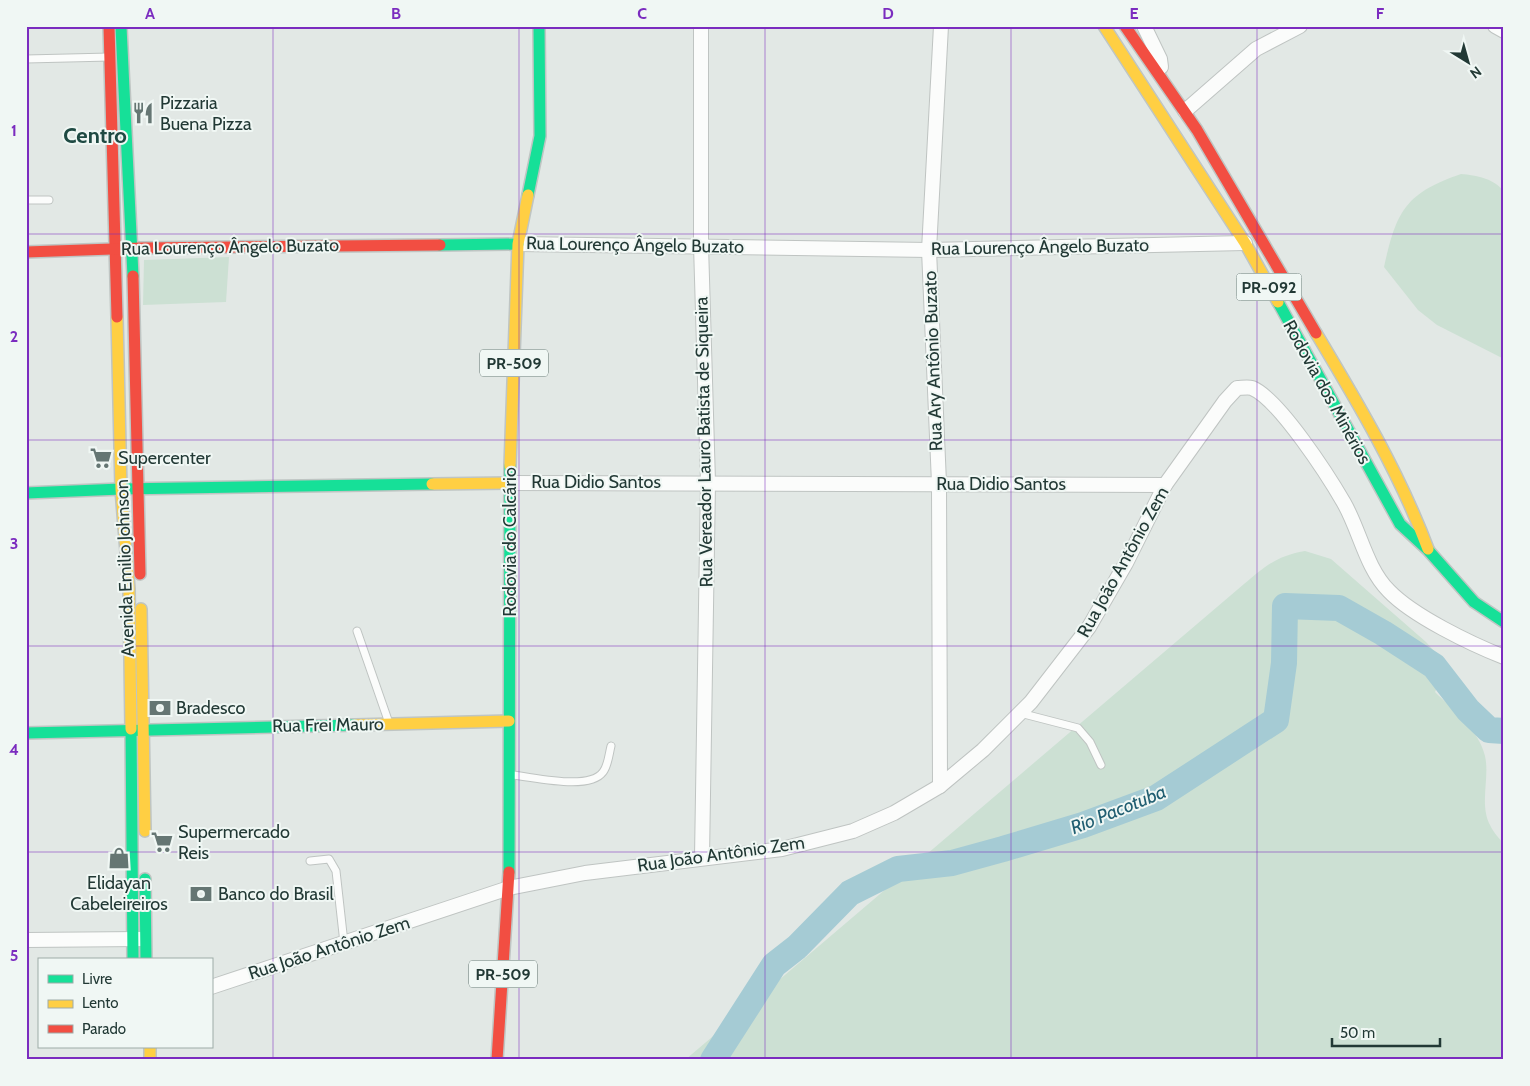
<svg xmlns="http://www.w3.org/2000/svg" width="1530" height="1086" font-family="Cabin,sans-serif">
<rect width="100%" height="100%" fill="#e2e8e5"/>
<g fill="#cce0d3">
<path d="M1461,174C1476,175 1495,179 1504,192V359L1437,325L1418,310L1384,267C1396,212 1405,193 1461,174Z"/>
<polygon points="229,257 226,302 143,305 144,260"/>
<path d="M1305,551L1331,559L1426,642L1443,661V676L1435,692C1453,710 1479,730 1485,756C1490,778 1479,804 1490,825C1493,832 1499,838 1504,844V1060H685L1244,584C1266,566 1276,556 1305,551Z"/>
</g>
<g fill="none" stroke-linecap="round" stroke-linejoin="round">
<polyline stroke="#a5cbd4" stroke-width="26" points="713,1060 774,965 797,947 850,893 898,869 952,863 1003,849 1083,825 1156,798 1276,720 1284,663 1285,606 1339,608 1383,633 1434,666 1468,710 1489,730 1504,731"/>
<g stroke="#bfc4c2" stroke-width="9">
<g id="lane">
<polyline points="26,59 110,57"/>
<polyline points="26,200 49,200"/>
<polyline points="357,631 389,723"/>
<polyline points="1020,713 1078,728 1090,742 1101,765"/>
<path d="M512,775C534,777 589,791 603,772C608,766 609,754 611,746"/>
<polyline points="310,861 329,859 336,871 344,943"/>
</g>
</g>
<g stroke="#bfc4c2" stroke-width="16">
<g id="street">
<polyline points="701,26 701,245 708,482 702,857"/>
<polyline points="1144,26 1160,59 1161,67"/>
<polyline points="1495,26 1504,31"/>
<polyline points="1185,111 1256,49 1300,26"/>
<polyline points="518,244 929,250 1245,243"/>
<polyline points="509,483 1165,485"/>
<polyline points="940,786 939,483 929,250 941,26"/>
<polyline points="26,940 140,939"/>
<path d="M211,987L509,888L585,873L782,849L853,831L894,813L940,786L983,750L1031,702L1089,627L1126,563L1165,485L1225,401L1237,388C1241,388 1248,387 1252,388C1279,399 1329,477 1344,503C1360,531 1366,568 1389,591C1413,616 1471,644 1504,657"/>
</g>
</g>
<g stroke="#bfc5c3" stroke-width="14">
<g id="fast">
<polyline points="121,27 133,276"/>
<polyline points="528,195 540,136 539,26"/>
<polyline points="440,245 518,244"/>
<polyline points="1278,302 1400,524 1428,550 1474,602 1504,622"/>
<polyline points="26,493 121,489 432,484"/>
<polyline points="131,729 133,960"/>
<polyline points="26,733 355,725"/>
<polyline points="509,872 510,466"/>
<polyline points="145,879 146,960"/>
</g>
</g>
<g stroke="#bfc5c3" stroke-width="14">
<g id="slow">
<polyline points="1104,26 1245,243 1278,302"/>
<polyline points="117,317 121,489 129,589 131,729"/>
<path d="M1316,333C1358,403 1399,472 1428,549"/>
<polyline points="510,466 518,244 528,195"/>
<polyline points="432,484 509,483"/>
<polyline points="141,609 145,831"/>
<polyline points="355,725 509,721"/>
<polyline points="150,1047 150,1060"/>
</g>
</g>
<g stroke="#bfc5c3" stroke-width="14">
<g id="jam">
<polyline points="109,26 117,317"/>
<polyline points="1125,26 1197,130 1316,333"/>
<polyline points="26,252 141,248 440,245"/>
<polyline points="133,276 140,574"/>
<polyline points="497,1060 509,872"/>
</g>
</g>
<use href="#lane" stroke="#fbfcfb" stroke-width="7"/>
<use href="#street" stroke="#fbfcfb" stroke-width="14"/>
<use href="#fast" stroke="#16e098" stroke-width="11"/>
<use href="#slow" stroke="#ffcf43" stroke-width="11"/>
<use href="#jam" stroke="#f24e42" stroke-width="11"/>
</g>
<path fill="none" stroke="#7b2cbf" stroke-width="1" stroke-opacity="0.55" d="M273,26V1060M519,26V1060M765,26V1060M1011,26V1060M1257,26V1060M26,234H1504M26,440H1504M26,646H1504M26,852H1504"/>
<defs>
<g id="restaurant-bare" transform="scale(1.725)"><path d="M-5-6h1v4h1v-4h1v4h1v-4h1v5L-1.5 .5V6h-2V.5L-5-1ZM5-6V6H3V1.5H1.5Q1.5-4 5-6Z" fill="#657673" stroke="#f0f7f4" stroke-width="2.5" paint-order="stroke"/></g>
<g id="supermarket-bare" transform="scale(1.725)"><path d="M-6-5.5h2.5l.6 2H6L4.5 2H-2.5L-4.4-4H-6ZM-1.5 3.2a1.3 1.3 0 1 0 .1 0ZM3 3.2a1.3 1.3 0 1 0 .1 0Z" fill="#657673" stroke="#f0f7f4" stroke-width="2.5" paint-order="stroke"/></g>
<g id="bank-bare" transform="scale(1.725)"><path d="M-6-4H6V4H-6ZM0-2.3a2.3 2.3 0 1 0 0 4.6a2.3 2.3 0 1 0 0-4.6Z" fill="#657673" stroke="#f0f7f4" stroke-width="2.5" paint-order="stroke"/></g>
<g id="shop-bare" transform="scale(1.725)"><path d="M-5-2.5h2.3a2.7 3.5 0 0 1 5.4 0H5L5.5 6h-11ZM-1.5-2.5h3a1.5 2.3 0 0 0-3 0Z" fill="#657673" stroke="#f0f7f4" stroke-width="2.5" paint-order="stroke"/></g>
</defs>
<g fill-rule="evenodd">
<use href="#restaurant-bare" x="143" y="113"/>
<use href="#supermarket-bare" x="101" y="458"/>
<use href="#bank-bare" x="160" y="708"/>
<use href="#supermarket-bare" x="162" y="842"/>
<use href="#shop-bare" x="119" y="858"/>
<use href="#bank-bare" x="201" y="894"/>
</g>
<g text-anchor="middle" stroke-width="4" stroke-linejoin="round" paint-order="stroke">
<g fill="#f0f7f4" stroke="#60726e" stroke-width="1">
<rect x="1236.5" y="273.5" width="65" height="27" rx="4"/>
<rect x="480" y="349.5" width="68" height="27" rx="4"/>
<rect x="469" y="960.5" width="68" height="27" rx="4"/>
</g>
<g font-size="16" font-weight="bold" fill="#223935">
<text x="1269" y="293">PR-092</text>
<text x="514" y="369">PR-509</text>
<text x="503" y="980">PR-509</text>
</g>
<g font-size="18" fill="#223935" stroke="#f0f7f4" text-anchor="start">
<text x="160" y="109">Pizzaria<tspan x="160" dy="21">Buena Pizza</tspan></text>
<text x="118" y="464">Supercenter</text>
<text x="176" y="714">Bradesco</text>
<text x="178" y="838">Supermercado<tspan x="178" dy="21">Reis</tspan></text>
<text x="119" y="889" text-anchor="middle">Elidayan<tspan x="119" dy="21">Cabeleireiros</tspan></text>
<text x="218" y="900">Banco do Brasil</text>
</g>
<g font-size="18" fill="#223935" stroke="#f0f7f4">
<text transform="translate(635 245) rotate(1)" y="6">Rua Lourenço Ângelo Buzato</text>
<text transform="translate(230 247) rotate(-1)" y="6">Rua Lourenço Ângelo Buzato</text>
<text transform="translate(1040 247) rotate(-1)" y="6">Rua Lourenço Ângelo Buzato</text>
<text transform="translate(933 361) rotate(-92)" y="6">Rua Ary Antônio Buzato</text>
<text transform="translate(1327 392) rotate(61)" y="6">Rodovia dos Minérios</text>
<text transform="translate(704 442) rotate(-91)" y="6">Rua Vereador Lauro Batista de Siqueira</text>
<text x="596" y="488">Rua Didio Santos</text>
<text x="1001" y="490">Rua Didio Santos</text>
<text transform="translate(510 542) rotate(-90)" y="6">Rodovia do Calcário</text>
<text transform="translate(1123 562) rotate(-61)" y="6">Rua João Antônio Zem</text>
<text transform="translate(125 568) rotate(-92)" y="6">Avenida Emilio Johnson</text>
<text transform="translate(328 725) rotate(-1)" y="6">Rua Frei Mauro</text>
<text transform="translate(721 854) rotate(-8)" y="6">Rua João Antônio Zem</text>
<text transform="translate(329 948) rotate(-18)" y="6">Rua João Antônio Zem</text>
</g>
<g font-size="19" font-style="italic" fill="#205e71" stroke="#f0f7f4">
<text transform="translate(1118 809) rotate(-22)" y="7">Rio Pacotuba</text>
</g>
<g font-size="22" font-weight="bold" fill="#1f4a43" stroke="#f0f7f4">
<text x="95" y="143">Centro</text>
</g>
</g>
<rect width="1530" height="1086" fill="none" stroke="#f0f7f4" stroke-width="55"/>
<rect x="38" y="958" width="175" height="90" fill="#f0f7f4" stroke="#9eaba8"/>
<rect x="48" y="975" width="25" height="8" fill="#16e098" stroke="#9eaba8"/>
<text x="82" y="984" font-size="15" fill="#223935">Livre</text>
<rect x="48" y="1000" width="25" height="8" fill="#ffcf43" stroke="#9eaba8"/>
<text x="82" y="1008" font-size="15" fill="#223935">Lento</text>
<rect x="48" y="1025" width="25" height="8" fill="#f24e42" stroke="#9eaba8"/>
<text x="82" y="1034" font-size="15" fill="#223935">Parado</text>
<g transform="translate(1468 62) rotate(143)" stroke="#f0f7f4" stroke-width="4" paint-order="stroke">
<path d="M0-4L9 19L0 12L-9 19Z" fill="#223935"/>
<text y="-8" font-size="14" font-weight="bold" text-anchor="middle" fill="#223935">N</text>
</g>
<path d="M1332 1038v8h108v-8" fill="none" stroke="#223935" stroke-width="2.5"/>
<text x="1340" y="1038" font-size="15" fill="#223935" stroke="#f0f7f4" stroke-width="4" paint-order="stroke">50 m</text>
<rect x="28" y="28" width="1474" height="1030" fill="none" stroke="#7b2cbf" stroke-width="2"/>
<g font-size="16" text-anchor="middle" font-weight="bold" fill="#7b2cbf">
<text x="150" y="19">A</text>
<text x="396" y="19">B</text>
<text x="642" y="19">C</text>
<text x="888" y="19">D</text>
<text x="1134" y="19">E</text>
<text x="1380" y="19">F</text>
<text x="14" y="136">1</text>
<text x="14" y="342">2</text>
<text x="14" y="549">3</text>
<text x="14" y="755">4</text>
<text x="14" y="961">5</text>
</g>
</svg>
